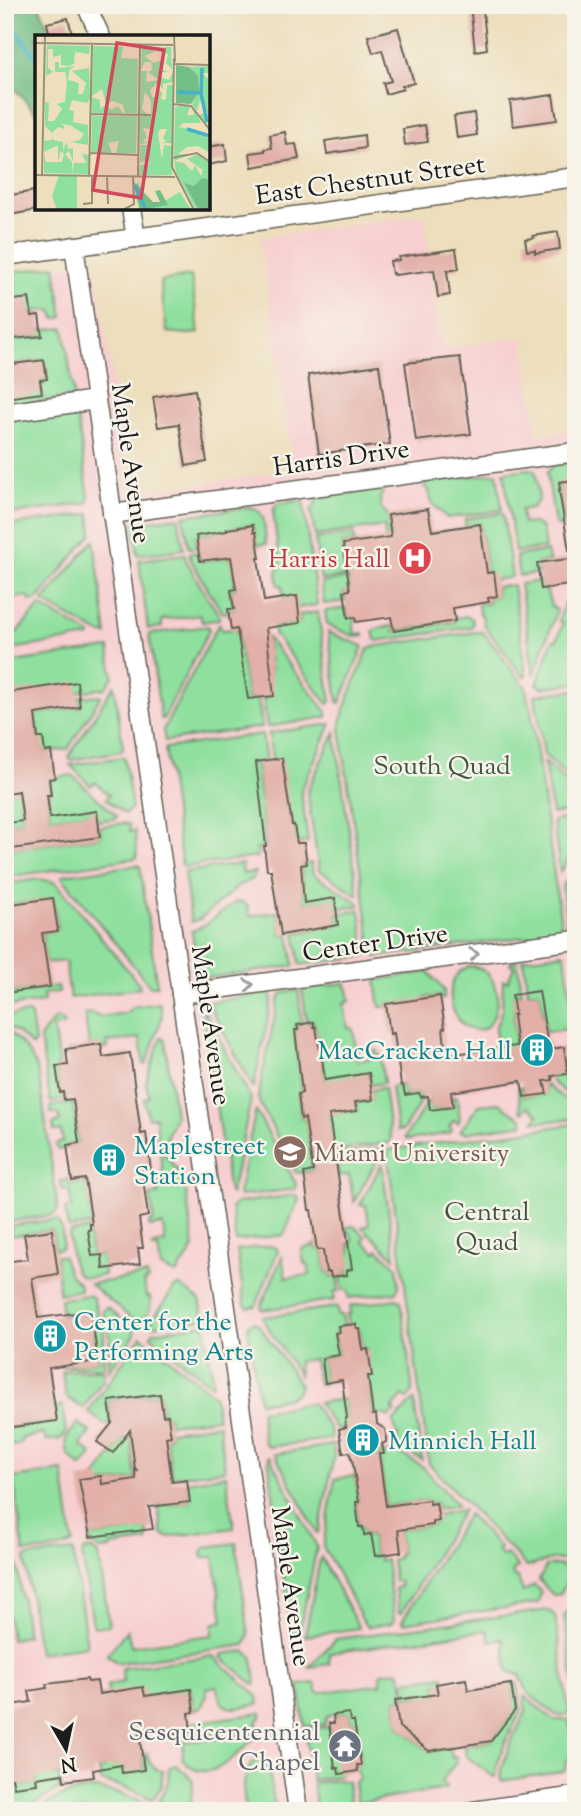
<svg xmlns="http://www.w3.org/2000/svg" width="581" height="1816" font-family="'Sorts Mill Goudy',serif">
<rect width="100%" height="100%" fill="#f7f3e8"/>
<filter id="ink" filterUnits="userSpaceOnUse"><feTurbulence type="fractalNoise" baseFrequency=".0143" numOctaves="2"/><feDisplacementMap in="SourceGraphic" scale="14" xChannelSelector="R" yChannelSelector="G"/><feConvolveMatrix kernelMatrix="1 2 1 2 8 2 1 2 1" color-interpolation-filters="sRGB"/></filter>
<filter id="wash" filterUnits="userSpaceOnUse"><feTurbulence type="fractalNoise" baseFrequency=".00686" numOctaves="4" result="noise"/><feDisplacementMap in="SourceGraphic" scale="28" xChannelSelector="R" yChannelSelector="G"/><feGaussianBlur stdDeviation="1.57" result="paint"/><feColorMatrix in="noise" values="0 0 0 0 0 0 0 0 0 0 0 0 0 0 0 0 0 1.4 0 .05"/><feComposite in="paint" operator="in"/></filter>
<g filter="url(#wash)">
<rect width="100%" height="100%" fill="#eddebc"/>
<polygon fill="#f7cfd0" points="424,214 442,349 523,337 538,436 576,430 576,1811 5,1811 5,274 95,261 130,493 293,471 260,238"/>
<g fill="#8fe09f" stroke="#567e5e" stroke-width="2">
<polygon points="55,266 63,317 55,319 54,314 50,310 31,311 5,301 5,273"/>
<polygon points="191,276 199,333 188,334 167,332 160,281"/>
<polygon points="12,318 15,339 41,336 41,330 64,328 74,397 5,406 5,379 42,393 40,380 47,378 44,360 5,365 5,319"/>
<polygon points="76,410 89,498 88,503 5,515 5,473 10,472 5,435 5,419"/>
<polygon points="576,462 576,480 559,483 560,490 559,491 565,523 558,526 555,524 547,472 554,465"/>
<polygon points="528,469 534,470 536,474 539,499 533,507 521,510 523,524 534,523 542,528 545,548 515,552 504,472"/>
<polygon points="497,473 502,510 447,518 431,502 429,490 424,486 427,482"/>
<polygon points="380,489 383,493 380,497 381,508 388,515 391,539 386,540 384,526 315,536 311,510 316,505 315,498"/>
<polygon points="303,500 317,605 298,608 284,598 282,585 278,585 277,572 280,564 273,511 277,504"/>
<path d="M250,507C267,509 264,530 266,544L258,545L252,525L227,529V531L196,536L197,547L189,548L183,516Z"/>
<polygon points="503,513 512,577 495,580 487,573 480,524 465,526 465,519"/>
<polygon points="90,514 92,531 91,535 37,600 30,601 29,596 7,599 7,604 5,604 5,526"/>
<polygon points="178,517 184,549 138,555 133,523"/>
<polygon points="353,534 355,542 343,544 347,576 321,580 315,539"/>
<polygon points="94,540 107,635 98,633 43,601"/>
<polygon points="547,551 549,561 538,563 539,573 519,576 516,556"/>
<polygon points="198,552 200,561 231,557 236,589 231,590 234,609 229,609 229,612 223,613 210,593 190,558 190,553"/>
<polygon points="185,554 186,560 206,596 219,614 219,619 202,622 200,615 162,620 162,627 148,629 139,560"/>
<polygon points="348,578 350,590 344,592 345,601 324,604 321,583"/>
<polygon points="540,581 546,588 551,606 557,610 534,675 520,584"/>
<polygon points="513,585 526,675 524,677 484,625 482,615 479,613 478,604 489,603 488,598 497,596 496,587"/>
<polygon points="572,593 576,593 576,683 541,688 540,684 537,684 553,640 557,640 563,623 559,621 565,602 571,599"/>
<polygon points="40,606 91,635 91,637 17,648 13,646 12,638"/>
<polygon points="346,608 348,617 355,617 356,622 353,623 355,634 364,633 364,636 356,637 327,625 325,611"/>
<polygon points="318,612 331,702 328,704 274,634 274,627 300,622 299,615"/>
<polygon points="467,616 472,619 473,624 471,627 377,641 375,639 373,631 376,629 393,626 394,631 455,622 455,618"/>
<polygon points="220,624 221,630 237,629 248,699 258,698 262,727 165,741 163,730 218,625"/>
<polygon points="208,626 209,630 163,719 161,719 149,634"/>
<polygon points="328,632 363,646 340,703 338,702"/>
<polygon points="476,632 483,632 526,688 528,702 530,704 562,932 376,957 375,947 371,945 340,728 344,709 368,649 371,647"/>
<polygon points="267,637 327,712 327,717 267,727 263,697 271,672"/>
<polygon points="109,648 113,677 105,688 78,692 7,693 5,664 7,663"/>
<polygon points="114,685 123,747 122,751 70,760 69,757"/>
<polygon points="576,690 576,784 544,755 535,695"/>
<polygon points="99,695 101,696 68,749 45,752 38,738 35,714 80,707 79,697"/>
<polygon points="331,724 301,790 308,842 297,843 294,825 292,825 272,760 269,733"/>
<polygon points="335,732 358,895 319,870 307,791"/>
<polygon points="262,734 266,761 256,763 266,846 257,849 258,857 182,867 165,748"/>
<polygon points="124,757 132,808 125,814 106,799 109,795 95,782 91,786 70,765"/>
<polygon points="544,762 576,790 576,811 552,814"/>
<polygon points="72,775 117,816 116,818 98,821 96,812 50,818 47,795 51,794 49,779"/>
<polygon points="5,791 8,792 19,791 23,821 8,823 9,834 5,835"/>
<polygon points="576,817 576,848 560,872 553,821"/>
<polygon points="123,823 129,824 130,832 135,831 137,858 5,877 5,840 10,839 12,849 100,837 99,827"/>
<polygon points="311,863 313,874 359,903 359,906 336,909 334,899 304,903 301,865"/>
<polygon points="242,864 243,874 256,872 252,879 238,886 200,919 191,922 184,872"/>
<polygon points="138,865 140,866 157,986 150,986 62,877 63,875"/>
<polygon points="39,879 54,882 59,886 139,984 140,988 70,998 65,961 46,963 42,933 58,930 53,899 5,905 5,884"/>
<polygon points="576,880 576,927 567,928 562,886 565,882"/>
<polygon points="235,902 242,902 248,906 249,916 278,912 281,935 289,934 294,966 198,979 192,931 205,925"/>
<polygon points="360,910 366,956 300,965 295,933 338,925 337,914"/>
<polygon points="565,953 574,1028 546,1032 539,991 528,992 523,959"/>
<polygon points="516,960 517,960 522,993 513,995 515,1015 513,1016 517,1049 500,1052 495,1030 502,1009 503,980 508,981 514,966 510,964 511,962"/>
<path d="M471,966C488,968 499,984 497,1002C491,1052 446,1028 451,989C453,977 460,969 471,966Z"/>
<polygon points="428,972 444,990 444,999 441,999 440,996 424,998 423,1000 387,1004 387,1007 380,1007 376,982 378,980"/>
<polygon points="345,983 348,990 350,1001 344,1003 348,1028 352,1028 353,1030 358,1061 374,1058 373,1051 377,1050 377,1054 380,1054 384,1083 371,1085 369,1073 327,1090 316,1028 314,1027 314,1022 307,1023 302,989"/>
<polygon points="58,986 59,992 43,994 44,1002 5,1007 5,993"/>
<polygon points="298,990 302,1024 297,1025 298,1030 295,1031 302,1093 298,1094 301,1119 305,1118 313,1165 312,1165 313,1171 299,1173 295,1172 294,1169 298,1166 291,1152 286,1153 259,1102 258,1097 278,1000 282,993"/>
<polygon points="270,993 272,999 254,1086 253,1087 208,1003 210,1002"/>
<polygon points="160,1003 162,1017 146,1065 144,1065 140,1038 107,1042 108,1048 102,1049 101,1045 89,1046 85,1014 91,1013 99,1017 126,1013 133,1007"/>
<polygon points="202,1006 251,1099 231,1194 229,1193 224,1158 229,1156 228,1153 223,1154"/>
<polygon points="28,1013 31,1016 35,1043 32,1046 18,1033 5,1025 5,1017"/>
<polygon points="55,1018 62,1021 64,1025 53,1027 59,1065 56,1066 60,1092 63,1092 64,1100 51,1102 50,1101 40,1038"/>
<path d="M5,1030C23,1042 33,1056 39,1076L58,1210L53,1215L5,1222Z"/>
<polygon points="161,1037 165,1039 175,1116 163,1146 158,1146 156,1117 148,1118 144,1099 149,1097 146,1082"/>
<polygon points="576,1062 576,1101 552,1082 552,1076 567,1074 566,1063"/>
<polygon points="545,1084 576,1108 576,1118 541,1122 534,1121 539,1115 528,1106 523,1112 521,1111 518,1088 522,1087 524,1097 546,1094"/>
<polygon points="404,1085 405,1095 419,1093 422,1100 403,1130 397,1131 391,1087"/>
<polygon points="384,1088 391,1139 389,1143 333,1151 329,1115 357,1110 355,1102 372,1100 371,1090"/>
<polygon points="452,1097 457,1097 460,1119 458,1123 454,1120 449,1127 452,1130 450,1133 409,1140 406,1139 405,1137 429,1100 431,1110 453,1107"/>
<polygon points="73,1103 79,1143 67,1145 67,1148 58,1150 56,1144 63,1142 61,1131 54,1131 53,1124 60,1122 59,1113 51,1113 51,1106"/>
<polygon points="499,1103 523,1119 523,1124 464,1133 460,1131 479,1105"/>
<polygon points="256,1111 296,1184 295,1189 240,1196 238,1195 255,1113"/>
<polygon points="576,1124 576,1559 569,1561 554,1559 527,1567 429,1464 387,1150"/>
<polygon points="380,1149 381,1153 354,1202 349,1175 339,1176 337,1160 335,1160 334,1155"/>
<polygon points="164,1154 184,1178 194,1248 177,1273 175,1274 161,1267 158,1248 152,1248 152,1245 165,1243 163,1225 149,1227 149,1223 154,1221 150,1196 158,1195 157,1185 165,1183 160,1155"/>
<polygon points="382,1163 395,1258 362,1227 369,1225 366,1205 360,1205"/>
<polygon points="68,1179 69,1185 86,1183 92,1223 90,1225 70,1228 68,1227 65,1209 72,1207 69,1190 62,1190 61,1181"/>
<polygon points="296,1195 299,1199 284,1235 236,1241 231,1208 237,1203"/>
<path d="M54,1220L58,1221C62,1228 64,1240 62,1248L55,1250L52,1230L11,1236V1228L14,1225Z"/>
<polygon points="354,1226 366,1237 363,1241 375,1252 378,1249 397,1267 399,1287 396,1292 349,1298 348,1290 343,1290 341,1276 347,1275 350,1252 349,1243 352,1241 351,1233 347,1233 346,1227"/>
<path d="M91,1229L88,1231L92,1256L102,1255L104,1275C98,1276 86,1280 80,1276C71,1271 70,1246 69,1236L71,1232Z"/>
<polygon points="314,1244 316,1244 317,1250 323,1250 326,1272 330,1272 331,1277 337,1276 339,1291 334,1292 335,1300 262,1310 261,1307 282,1257 286,1278 310,1275 308,1264 304,1264 302,1249 314,1246"/>
<polygon points="269,1246 276,1248 278,1250 256,1306 248,1308 245,1305 237,1250"/>
<polygon points="56,1256 63,1256 69,1274 80,1285 80,1290 59,1294"/>
<path d="M147,1275L148,1280L144,1281L146,1297H150C152,1309 148,1318 138,1324L90,1284Z"/>
<polygon points="180,1286 200,1300 204,1319 152,1326 151,1322 175,1287"/>
<polygon points="89,1295 93,1298 104,1333 104,1367 62,1367 60,1355 67,1354 69,1365 98,1361 91,1311 62,1315 60,1299"/>
<polygon points="396,1299 401,1301 413,1392 407,1399 403,1396 392,1408 395,1411 389,1417 383,1414 373,1415 368,1376 367,1349 363,1350 360,1329 357,1329 349,1325 347,1314 351,1313 350,1306"/>
<polygon points="337,1307 338,1315 342,1315 344,1325 339,1332 335,1333 339,1355 322,1358 325,1383 318,1384 314,1359 298,1361 299,1375 263,1320 263,1317"/>
<polygon points="105,1308 108,1308 134,1330 135,1334 109,1371 110,1337 103,1312"/>
<path d="M253,1322L259,1325L300,1385C297,1401 273,1400 259,1402L248,1328L249,1324Z"/>
<polygon points="205,1324 213,1383 211,1385 151,1336 153,1332"/>
<polygon points="141,1336 214,1395 218,1418 169,1424 168,1416 163,1416 160,1394 109,1401 111,1419 115,1419 111,1424 106,1425 88,1412"/>
<polygon points="104,1370 104,1379 83,1408 66,1397 62,1371"/>
<polygon points="345,1399 347,1418 346,1427 336,1429 318,1403"/>
<polygon points="414,1400 422,1460 396,1444 398,1436 393,1422"/>
<polygon points="312,1403 330,1429 331,1439 267,1447 264,1442 260,1411"/>
<polygon points="62,1405 66,1433 61,1439 46,1441 44,1434 22,1438 21,1444 10,1446 5,1444 5,1428 56,1421 55,1407"/>
<polygon points="78,1423 90,1432 81,1445 92,1454 82,1467 68,1455 66,1438"/>
<polygon points="219,1424 225,1470 172,1477 166,1437 171,1436 170,1431"/>
<polygon points="131,1438 136,1479 102,1484 95,1477 123,1440"/>
<polygon points="333,1445 334,1456 319,1532 317,1533 275,1454"/>
<polygon points="394,1450 422,1466 458,1506 437,1509 436,1503 430,1504 429,1500 386,1506 379,1454 390,1453"/>
<polygon points="268,1457 270,1457 317,1547 299,1634 292,1636"/>
<path d="M63,1471L73,1543C59,1551 41,1551 24,1552L13,1478Z"/>
<polygon points="226,1475 234,1528 168,1537 162,1534 158,1506 190,1502 187,1482"/>
<polygon points="355,1476 359,1502 356,1503 359,1527 363,1527 364,1535 371,1534 375,1556 379,1556 380,1561 386,1560 394,1620 392,1623 369,1627 365,1625 323,1546 335,1479"/>
<polygon points="463,1510 401,1613 399,1613 395,1588 400,1587 399,1581 394,1581 392,1560 398,1558 398,1553 401,1552 398,1530 433,1525 433,1522 437,1515"/>
<polygon points="468,1514 500,1548 497,1551 502,1556 506,1554 518,1567 514,1569 512,1573 514,1577 518,1578 523,1592 534,1585 541,1591 538,1603 403,1623 402,1621"/>
<polygon points="147,1529 148,1538 147,1541 111,1546 110,1549 100,1550 90,1543 90,1537"/>
<polygon points="236,1543 249,1636 245,1645 118,1663 107,1655 127,1630 131,1646 213,1635 213,1624 223,1621 214,1557 203,1557 202,1552 206,1547"/>
<polygon points="91,1549 99,1555 109,1625 95,1627 93,1625 82,1554 84,1550"/>
<polygon points="73,1551 87,1646 38,1653 25,1557"/>
<polygon points="321,1557 359,1628 305,1636 320,1559"/>
<polygon points="14,1560 17,1562 27,1636 11,1639 5,1596 5,1563"/>
<polygon points="560,1565 566,1569 569,1578 560,1594 553,1595 539,1580 546,1566"/>
<polygon points="576,1606 576,1700 564,1615 568,1612 569,1607"/>
<polygon points="548,1610 555,1616 569,1715 556,1715 538,1701 528,1693 520,1675 508,1672 503,1639 490,1641 487,1630 330,1653 329,1664 309,1667 336,1639"/>
<polygon points="245,1651 253,1658 256,1684 255,1685 221,1657 223,1654"/>
<path d="M213,1656L258,1696L259,1704C250,1705 230,1712 223,1704C219,1699 219,1691 217,1686L206,1688L207,1697L205,1698L202,1707L194,1711L191,1690L145,1696L108,1693L107,1685L123,1682L122,1671L123,1668Z"/>
<polygon points="398,1671 399,1674 401,1673 405,1698 395,1700 399,1727 429,1751 450,1748 452,1758 456,1757 457,1761 441,1782 447,1786 445,1789 357,1803 354,1782 360,1778 357,1771 357,1765 360,1764 354,1721 350,1721 349,1713 334,1715 331,1714 327,1716 325,1724 305,1727 299,1685 315,1683 318,1693 381,1684 380,1676 382,1673"/>
<polygon points="444,1676 445,1683 436,1684 443,1726 421,1711 419,1696 408,1698 405,1681"/>
<polygon points="517,1683 521,1711 505,1743 497,1765 496,1777 494,1777 466,1756 465,1746 491,1741 514,1710 511,1684"/>
<polygon points="524,1696 554,1720 569,1720 574,1755 566,1760 565,1771 501,1781 502,1768 510,1744 526,1712"/>
<polygon points="261,1713 261,1718 258,1719 258,1723 252,1729 185,1738 184,1733 191,1732 190,1723"/>
<polygon points="325,1727 330,1728 340,1775 339,1776 312,1780 305,1730"/>
<path d="M253,1734L254,1738C235,1757 207,1789 182,1759L184,1742Z"/>
<path d="M147,1754C149,1764 153,1770 163,1771L161,1786L154,1798L151,1799L134,1790L101,1781L99,1769L105,1768V1766L121,1764L144,1770L142,1755Z"/>
<path d="M262,1760L268,1764L274,1804L267,1811H248C241,1797 243,1775 252,1763Z"/>
<path d="M176,1765L192,1779C196,1791 186,1799 193,1811H165L158,1804L168,1782L169,1767Z"/>
<polygon points="36,1775 59,1775 61,1788 34,1804 27,1811 5,1811 5,1779 12,1778 14,1787 37,1784"/>
<polygon points="340,1780 347,1782 350,1803 316,1809 313,1783"/>
<path d="M95,1789C114,1791 129,1795 147,1804L148,1807L146,1811H37C54,1797 73,1791 95,1789Z"/>
</g>
<polygon fill="#73be86" stroke="#486d51" stroke-width="2" points="5,5 39,5 52,37 37,37 37,114 16,90 5,87"/>
<g fill="none" stroke-linecap="round" stroke-linejoin="round">
<polyline stroke="#49b2c7" stroke-width="4.5" points="5,18 37,58"/>
</g>
<g id="blocks">
<g fill="#e2b0a9">
<polygon points="470,5 480,5 481,11 483,11 487,49 475,51"/>
<polygon points="68,18 73,37 50,37 47,23"/>
<polygon points="398,28 414,83 402,86 403,89 386,94 383,83 391,81 382,50 373,53 368,36"/>
<polygon points="553,95 557,120 513,126 510,101"/>
<polygon points="474,113 477,135 457,138 454,116"/>
<polygon points="425,125 428,142 405,145 403,129"/>
<polygon points="285,132 287,145 296,144 299,159 252,167 250,153 265,151 265,149 272,148 270,135"/>
<polygon points="364,135 365,148 327,154 325,141"/>
<polygon points="225,144 227,161 208,165 208,147"/>
<polygon points="35,191 38,210 9,215 5,196"/>
<polygon points="558,232 560,249 535,253 535,250 527,251 525,239 534,238 533,236"/>
<polygon points="456,249 459,269 447,271 450,295 438,297 434,270 394,275 394,273 392,274 390,261 399,260 399,257"/>
<polygon points="29,298 32,316 39,315 42,336 14,339 12,318 5,319 5,301"/>
<polygon points="460,357 471,434 416,441 405,363"/>
<polygon points="44,360 47,379 40,380 42,393 5,398 5,365"/>
<polygon points="379,365 390,444 319,454 308,375"/>
<polygon points="195,390 207,462 186,466 179,424 158,427 153,397"/>
<polygon points="576,480 576,549 569,550 559,490 560,490 559,482"/>
<polygon points="428,509 432,531 480,524 487,573 494,572 497,596 488,598 489,602 453,608 455,621 394,631 391,617 356,622 355,617 348,618 344,591 350,590 343,544 391,537 388,515"/>
<polygon points="253,525 254,532 256,532 260,558 258,558 264,601 297,596 300,623 266,628 274,696 248,699 237,629 231,630 228,609 234,609 231,590 236,589 231,557 200,561 196,536 227,531 227,529"/>
<polygon points="576,558 576,584 541,589 537,563"/>
<polygon points="77,682 80,707 35,714 38,738 43,738 45,752 51,751 55,778 49,779 51,795 47,795 50,818 97,811 100,837 12,849 8,823 23,821 19,791 8,793 7,787 5,750 12,749 8,719 5,719 5,693"/>
<polygon points="282,758 292,825 294,825 297,843 304,843 307,864 301,865 304,903 335,898 338,925 281,935 271,870 267,870 264,846 266,846 264,829 256,762"/>
<polygon points="53,898 58,931 42,933 50,987 5,993 5,905"/>
<polygon points="539,991 548,1045 550,1044 551,1049 564,1047 568,1074 552,1076 553,1080 544,1081 547,1094 524,1097 521,1081 451,1092 453,1107 430,1110 428,1096 421,1097 419,1093 405,1095 403,1085 401,1085 394,1033 390,1034 386,1004 440,996 445,1028 443,1028 446,1055 517,1046 513,1015 515,1015 512,995"/>
<polygon points="314,1022 314,1027 316,1027 320,1051 321,1051 325,1080 369,1073 373,1100 355,1102 357,1111 329,1115 352,1269 347,1270 347,1275 331,1277 330,1272 326,1272 323,1250 317,1250 311,1210 309,1210 304,1173 313,1171 305,1118 301,1119 298,1094 302,1093 295,1030 298,1030 297,1025"/>
<polygon points="101,1044 103,1057 130,1053 141,1134 146,1133 151,1170 142,1171 148,1216 139,1218 143,1248 138,1248 140,1264 103,1269 102,1255 92,1256 88,1230 90,1230 90,1224 92,1224 85,1179 72,1181 67,1145 79,1143 73,1099 64,1100 63,1092 60,1093 56,1066 68,1065 66,1049"/>
<polygon points="52,1230 58,1274 32,1278 38,1318 91,1311 98,1361 49,1368 57,1421 5,1428 5,1262 28,1259 24,1234"/>
<polygon points="356,1324 357,1329 360,1329 363,1350 368,1349 372,1376 368,1376 373,1415 376,1414 377,1424 385,1429 386,1434 386,1442 382,1444 384,1454 379,1454 386,1506 429,1500 430,1504 436,1503 439,1521 433,1522 433,1525 398,1530 401,1552 375,1556 371,1534 364,1535 363,1527 359,1527 356,1502 359,1502 352,1458 351,1458 350,1452 343,1453 339,1429 346,1427 345,1419 347,1418 342,1380 325,1383 322,1358 339,1355 335,1333 339,1332 338,1326"/>
<polygon points="160,1394 163,1416 168,1415 170,1431 171,1436 166,1437 172,1482 187,1480 190,1502 149,1507 153,1529 90,1537 79,1479 101,1476 102,1484 136,1479 135,1471 137,1471 135,1469 130,1430 113,1453 97,1442 112,1423 109,1401"/>
<polygon points="87,1679 88,1682 97,1681 99,1694 143,1687 145,1696 191,1689 194,1712 189,1713 191,1732 168,1735 167,1728 139,1732 144,1770 122,1773 121,1765 93,1770 94,1777 64,1781 63,1774 36,1778 37,1784 14,1787 12,1778 5,1779 5,1706 31,1702 29,1691 47,1688 46,1684"/>
<polygon points="466,1679 468,1690 511,1684 515,1710 491,1741 429,1751 399,1727 395,1700 438,1694 436,1684"/>
<polygon points="349,1713 350,1721 354,1721 361,1765 357,1765 358,1771 339,1774 338,1768 335,1768 329,1723 334,1723 333,1715"/>
</g>
</g>
</g>
<g filter="url(#ink)">
<use href="#blocks" fill-opacity="0" stroke="#656054" stroke-width="2"/>
<g fill="none" stroke-linecap="round" stroke-linejoin="round">
<g stroke="#656054" stroke-width="21">
<g id="minor">
<polyline points="86,5 101,37"/>
<polyline points="131,208 136,238"/>
<polyline points="74,246 298,1811"/>
<polyline points="5,256 576,177"/>
<polyline points="5,413 96,400"/>
<polyline points="112,514 576,452"/>
<polyline points="181,994 576,940"/>
<polyline points="473,1811 576,1796"/>
</g>
</g>
<use href="#minor" stroke="#fff" stroke-width="18"/>
</g>
<defs><path id="oneway-chevron" d="M-2-3.5L2.5 0L-2 3.5" fill="none" stroke-width="1.6" stroke-linecap="round" stroke-linejoin="round" transform="scale(1.75)"/></defs>
<g stroke="#999">
<use href="#oneway-chevron" transform="translate(474 954) rotate(-8)"/>
<use href="#oneway-chevron" transform="translate(249 985) rotate(-8)"/>
</g>
</g>
<defs>
<g id="hospital-disc" transform="scale(1.75)"><circle r="9.5" fill="#e0444e" stroke="#f7f3e8"/><path d="M-5-5h3v3.5h4V-5h3V5h-3V1.5h-4V5h-3Z" fill="#fff"/></g>
<g id="building-disc" transform="scale(1.75)"><circle r="9.5" fill="#0f9aa8" stroke="#f7f3e8"/><path d="M-4-6H4V6H1V3H-1V6H-4ZM-2.5-4.3h1.7v1.8h-1.7ZM.8-4.3h1.7v1.8H.8ZM-2.5-1h1.7V.8h-1.7ZM.8-1h1.7V.8H.8Z" fill="#fff"/></g>
<g id="university-disc" transform="scale(1.75)"><circle r="9.5" fill="#8d6e63" stroke="#f7f3e8"/><path d="M0-5L7-2L0 1L-7-2ZM-4 1L0 2.5L4 1V4Q0 6-4 4Z" fill="#fff"/></g>
<g id="temple-disc" transform="scale(1.75)"><circle r="9.5" fill="#6b7280" stroke="#f7f3e8"/><path d="M0-6L5-2H3V0L6.5 2.5H4V6H1.5V3h-3V6H-4V2.5H-6.5L-3 0V-2H-5Z" fill="#fff"/></g>
</defs>
<g fill-rule="evenodd">
<use href="#hospital-disc" x="415" y="558"/>
<use href="#building-disc" x="537" y="1050"/>
<use href="#university-disc" x="290" y="1152"/>
<use href="#building-disc" x="109" y="1160"/>
<use href="#building-disc" x="50" y="1336"/>
<use href="#building-disc" x="363" y="1440"/>
<use href="#temple-disc" x="345" y="1746"/>
</g>
<g text-anchor="middle" stroke-width="5" stroke-linejoin="round" paint-order="stroke">
<g font-size="26" fill="#1c1c1c" stroke="#f7f3e8">
<text transform="translate(370 179) rotate(-8)" y="9">East Chestnut Street</text>
<text transform="translate(341 457) rotate(-8)" y="9">Harris Drive</text>
<text transform="translate(132 463) rotate(82)" y="9">Maple Avenue</text>
<text transform="translate(375 942) rotate(-8)" y="9">Center Drive</text>
<text transform="translate(212 1025) rotate(82)" y="9">Maple Avenue</text>
<text transform="translate(292 1586) rotate(82)" y="9">Maple Avenue</text>
</g>
<g font-size="26" fill="#be3a42" stroke="#f7f3e8" text-anchor="end">
<text x="390" y="567">Harris Hall</text>
</g>
<g font-size="26" fill="#3e5743" stroke="#f7f3e8">
<text x="442" y="774">South Quad</text>
<text x="487" y="1220">Central<tspan x="487" dy="30">Quad</tspan></text>
</g>
<g font-size="26" fill="#0d838f" stroke="#f7f3e8" text-anchor="start">
<text x="512" y="1059" text-anchor="end">MacCracken Hall</text>
<text x="134" y="1154">Maplestreet<tspan x="134" dy="30">Station</tspan></text>
<text x="74" y="1330">Center for the<tspan x="74" dy="30">Performing Arts</tspan></text>
<text x="388" y="1449">Minnich Hall</text>
</g>
<g font-size="26" fill="#785e54" stroke="#f7f3e8" text-anchor="start">
<text x="314" y="1161">Miami University</text>
</g>
<g font-size="26" fill="#5b616d" stroke="#f7f3e8" text-anchor="end">
<text x="320" y="1740">Sesquicentennial<tspan x="320" dy="30">Chapel</tspan></text>
</g>
</g>
<g transform="translate(35 35)">
<rect width="175" height="175" fill="#eddebc"/>
<path d="M12,10L55,11L54,19L40,17L39,29L33,31L26,30V20L18,22V14H13V33L18,37L11,41ZM58,11L88,12L86,23L103,24L102,78H90L88,70L78,66L73,68L75,75L83,71L88,78H57V62L65,65V74L71,69L67,54L57,61ZM136,12L137,34L131,28L133,19L121,16L109,21L119,28L128,24L126,34L133,37H125V42L134,45L138,37V47L128,49V55L123,47L115,55L117,62H124L123,59V55L127,57L126,64L131,65L132,50H138L137,108H127L132,106L128,104L132,94H125L123,99L127,124L129,110L137,111V140H104L105,130L115,129L113,124L105,128V110H116L117,101L115,94L108,93L112,102L108,106L114,108L105,109V81L116,80V66L110,57L107,74L112,79H105L106,36H112L111,47L124,45L113,37L117,35L116,27H110L106,34L107,13ZM20,27H24V33L40,31L34,35L33,45L44,48L43,59H48L51,48L37,36L54,33L55,63L52,68L37,65L34,75L39,76L38,87L53,90V110L36,107L45,105L49,99L35,90L25,89L29,91V94L23,92L17,98L10,91V67L14,68L13,86H19L27,74L22,69L30,67L32,45L30,37H20ZM175,31L173,38H166L175,45L172,92L162,80L170,78L165,65L162,76L157,70L164,48L155,32ZM151,70L155,72L152,80H159L158,72L166,88H148L144,92L161,95L174,104L175,118L163,111L152,112L143,119H157L139,126L149,128L157,136L160,130L166,141L168,135L152,124L163,119L175,128V175H161L141,137L139,125L140,123L139,122L140,72ZM57,81H102L101,118H81L84,106L73,108L77,118H56ZM17,99L18,105L28,107V115L32,107L33,114L38,113V126L34,116L30,119L37,127V137L39,128H51L47,119L54,120L53,139L9,138V119L11,127H27L29,119L26,116L23,126V110L9,117V106L17,105ZM24,140L42,141V173L22,175L17,161ZM103,147L114,169H124L145,157L156,175H105L98,153Z" fill="#8fe09f"/>
<path d="M141,30L154,32L163,41L164,56L156,69L141,68ZM167,143L175,145V175H164L149,148L159,151ZM98,146L118,167H125L120,156L125,155L133,170L105,175Z" fill="#73be86"/>
<path fill="none" stroke="#49b2c7" stroke-width="3.5" d="M142,57L166,58L172,87M166,58L167,33M152,94L175,101M100,150L111,175"/>
<path fill="none" stroke="#99907c" stroke-width="2" d="M139,0L140,27M149,0L175,1M0,8L138,10M139,23L137,132L159,175M140,29L175,30M138,69L156,71L175,95M55,79L116,80M55,118L103,120M137,123L162,118L175,127M0,140L140,142M7,140L10,0M54,141L57,9M72,141L73,169M103,142L105,10M48,169L57,168V141M88,175L99,169L98,142"/>
<path fill="#d1495b" fill-opacity="0.15" stroke="#d1495b" stroke-width="3.5" d="M82,8L129,15L106,163L58,155Z"/>
<rect width="175" height="175" fill="none" stroke="#1c1c1c" stroke-width="3.5"/>
</g>
<rect width="581" height="1816" fill="none" stroke="#f7f3e8" stroke-width="28"/>
<g transform="translate(66 1749) rotate(171)" stroke="#f7f3e8" stroke-width="5" paint-order="stroke">
<path d="M0-5L12 26L0 18L-12 26Z" fill="#1c1c1c"/>
<text y="-10" font-size="19" font-weight="bold" text-anchor="middle" fill="#1c1c1c">N</text>
</g>
</svg>
